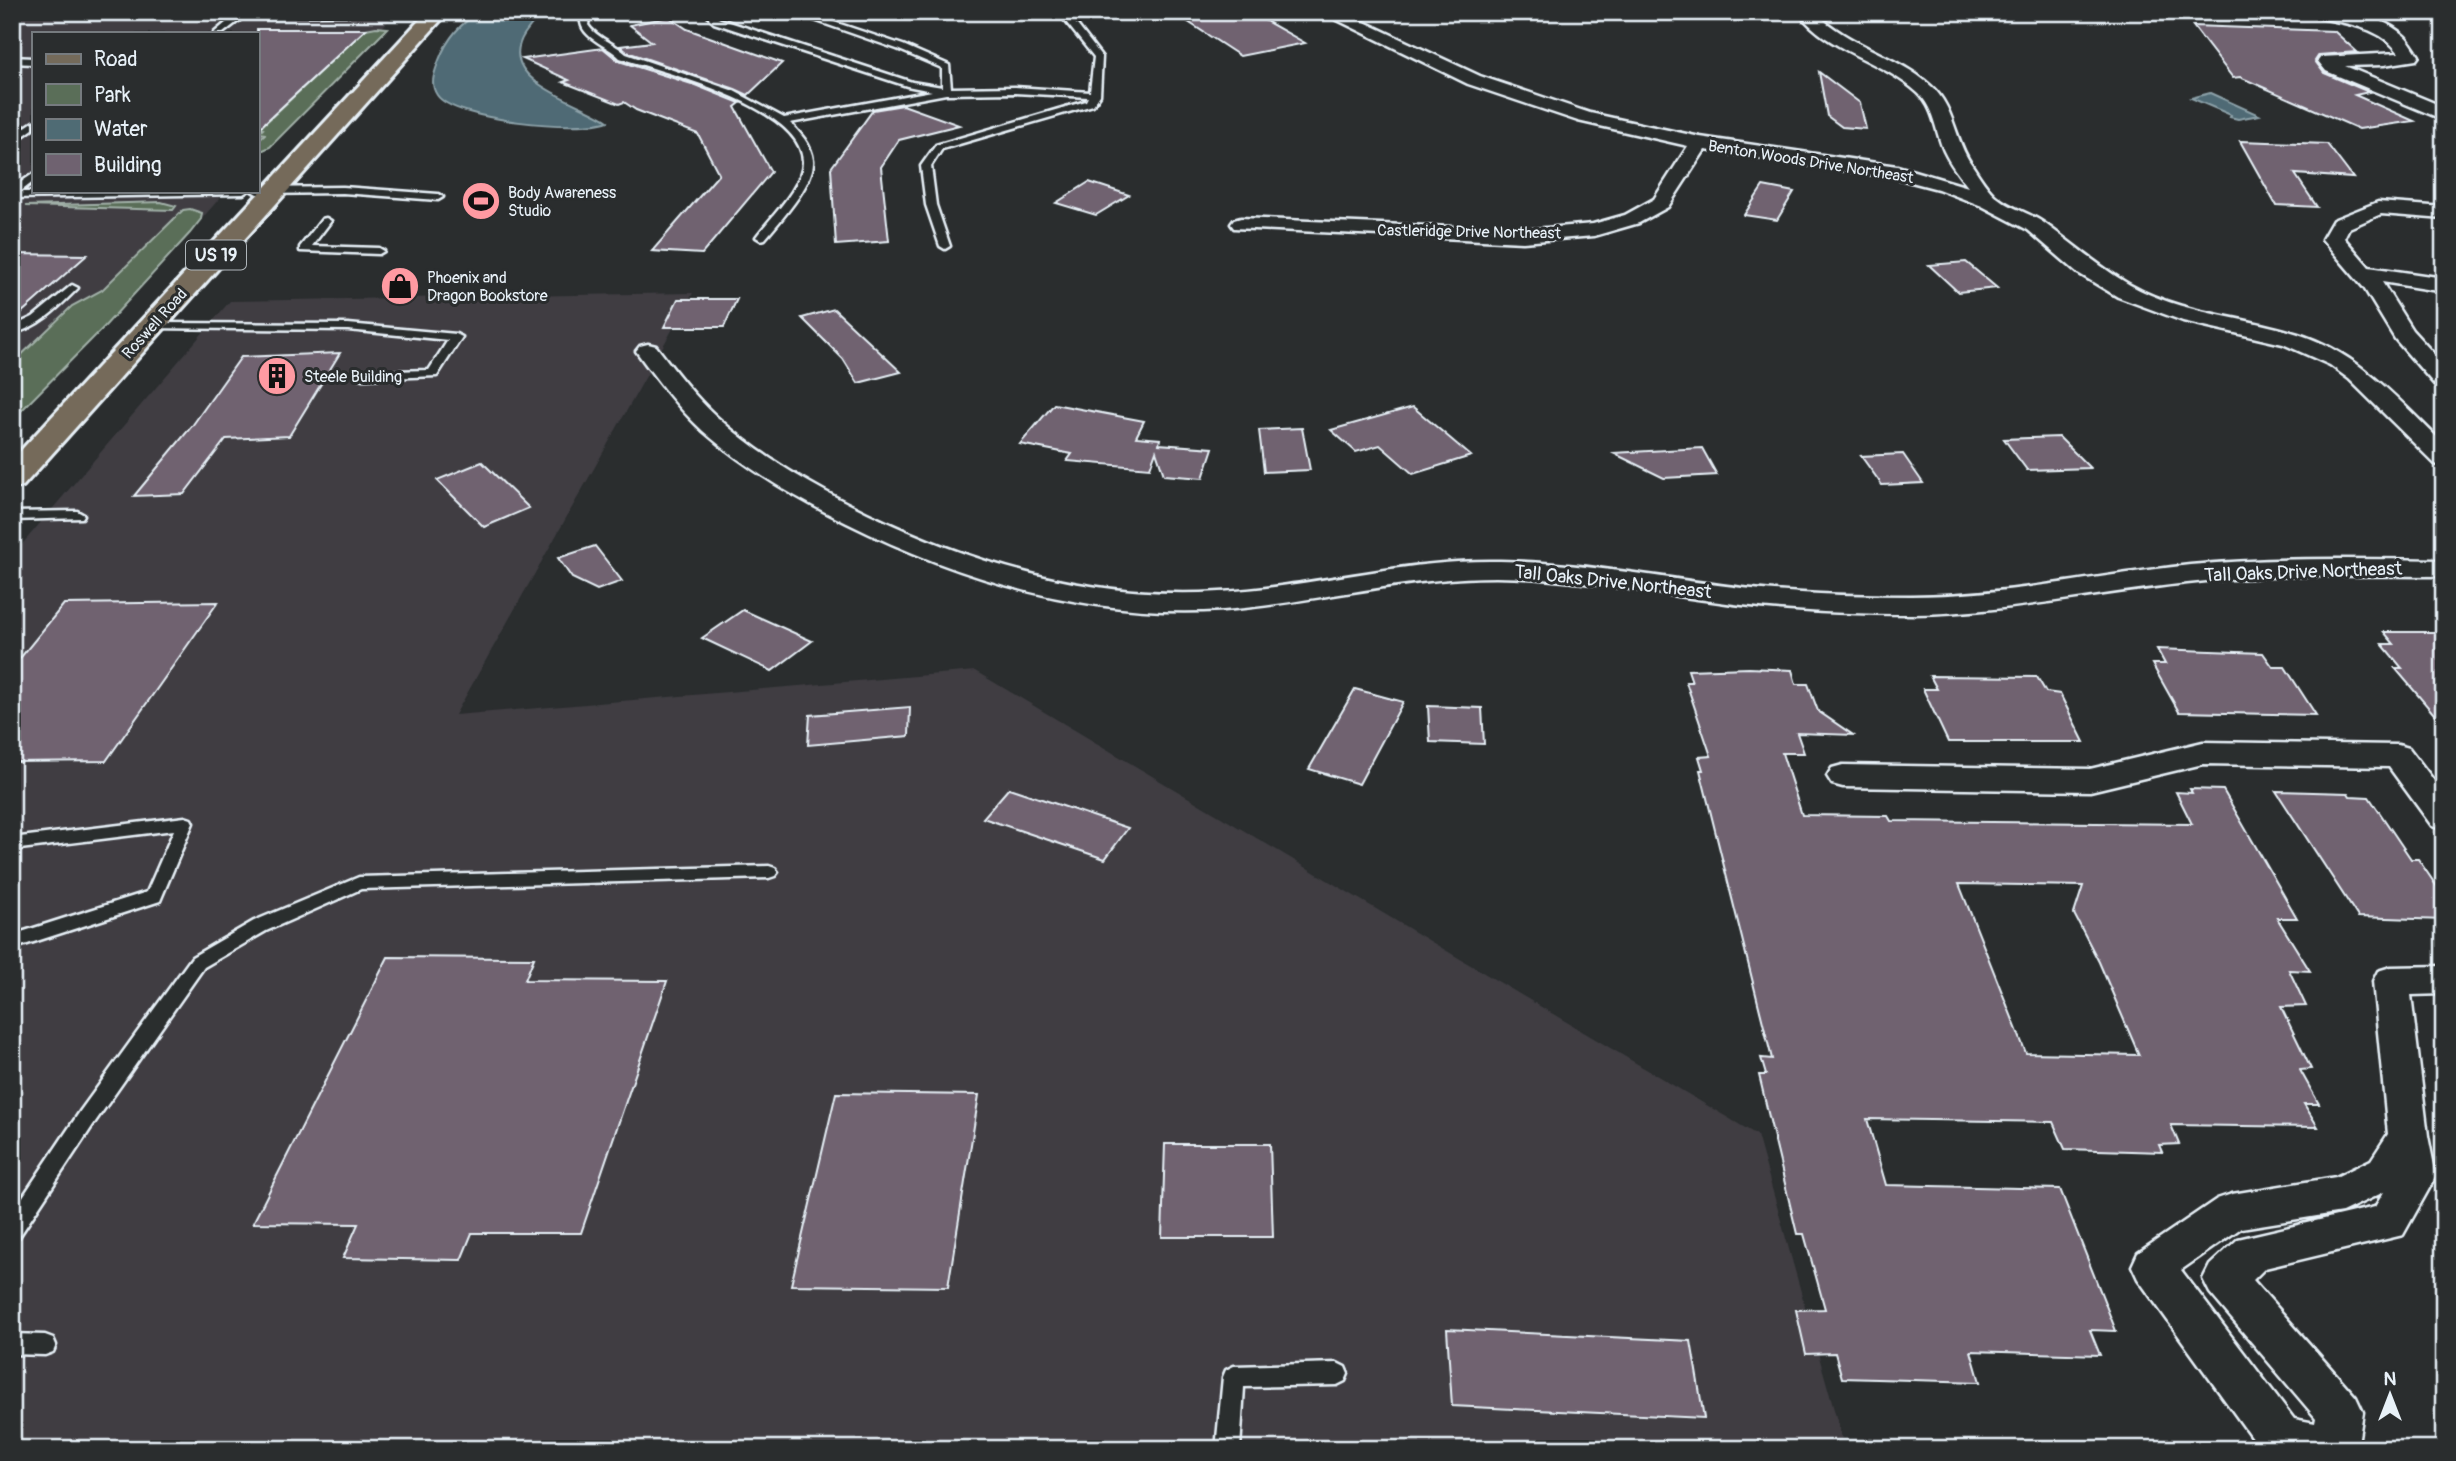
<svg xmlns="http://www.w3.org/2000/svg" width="2456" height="1461" font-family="Pangolin,sans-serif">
<rect width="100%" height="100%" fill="#2a2d2e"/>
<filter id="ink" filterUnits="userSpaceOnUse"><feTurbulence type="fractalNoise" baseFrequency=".0143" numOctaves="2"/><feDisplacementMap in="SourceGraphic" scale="14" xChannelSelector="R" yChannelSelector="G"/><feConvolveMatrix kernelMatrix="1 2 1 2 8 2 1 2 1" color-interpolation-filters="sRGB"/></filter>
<g filter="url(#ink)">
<g fill="#3f3d42">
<polygon points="12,12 397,12 257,157 257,33 33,33 33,191 226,191 158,269 18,414 12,414"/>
<polygon points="693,293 455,715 975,671 1757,1135 1845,1449 12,1449 12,556 230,301"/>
</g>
<g fill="#5a6e58" stroke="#a1b0a8" stroke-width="2">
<polygon points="376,27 388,28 270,147 257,153 257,141 265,134 259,133 263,129 260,128 366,29"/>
<polygon points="161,202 176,206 173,210 25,206"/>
<polygon points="190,209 202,213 201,219 190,233 104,327 12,420 12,364 72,306 102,290 183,210"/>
</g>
<g fill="#4f6b74" stroke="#8ca1a9" stroke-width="2">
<path d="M480,12H542C535,21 523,32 520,43C505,84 585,104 608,121C581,132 454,121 437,95C429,83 435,72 439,60C447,39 460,23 480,12Z"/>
<polygon points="2210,93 2259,115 2238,119 2230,117 2231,115 2191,98"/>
</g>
<g fill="#6f6270" stroke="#e8f1f8" stroke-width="2" fill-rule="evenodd">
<polygon points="1173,12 1250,12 1305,43 1240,56"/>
<polygon points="669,17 687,29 782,63 748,95 735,89 627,52 620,46 652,42 630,25"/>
<polygon points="2193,26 2334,31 2357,52 2319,55 2315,61 2324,73 2369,92 2355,95 2414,121 2359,129 2240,77 2233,78"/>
<polygon points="257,29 366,29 257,130"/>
<polygon points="603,48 619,61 695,85 740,103 735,107 771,172 702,254 652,251 719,174 698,134 636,110 624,102 619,104 563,82 569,80 523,59"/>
<polygon points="1819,72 1860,103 1866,129 1842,127 1827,116"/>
<polygon points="903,105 959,125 899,140 881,167 889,241 836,245 831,168 873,110"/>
<polygon points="2240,141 2327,144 2353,178 2295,174 2317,207 2276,205"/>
<polygon points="1089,182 1129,195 1096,215 1056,203"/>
<polygon points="1763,186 1794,192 1777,220 1744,215"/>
<polygon points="12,254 87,255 12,321"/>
<polygon points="1966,262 1997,288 1958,292 1929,265"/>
<polygon points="678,299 737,299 724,327 664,327"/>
<polygon points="834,309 901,372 858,383 843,359 802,318"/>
<polygon points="340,353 289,436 226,439 184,494 134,496 192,426 241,357"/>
<polygon points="1054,404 1144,421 1136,437 1160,439 1159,444 1213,448 1203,478 1164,475 1156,451 1150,468 1067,461 1072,454 1020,444"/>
<polygon points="1413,407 1471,456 1413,474 1380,445 1356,452 1331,430"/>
<polygon points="1302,428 1310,470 1264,472 1259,430"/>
<polygon points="2059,437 2090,468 2027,470 2004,439"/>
<polygon points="1702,448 1717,475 1664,478 1613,453"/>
<polygon points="1903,454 1923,483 1882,485 1861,456"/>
<polygon points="482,462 529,508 484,527 437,480"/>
<polygon points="595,546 622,581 597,590 572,578 558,558"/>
<polygon points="218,602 106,761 12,762 12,668 64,604"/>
<polygon points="743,610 812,641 772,671 702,638"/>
<polygon points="2384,632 2444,632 2444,726 2395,668 2402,668 2382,644 2394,644"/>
<polygon points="2157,649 2263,653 2273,667 2285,667 2316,715 2179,712 2152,664 2165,664"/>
<path d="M1749,668L1792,670L1796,684H1808L1818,711L1853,735L1797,733L1804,753H1782L1802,815L1888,816L1891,821L2192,824L2176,792L2192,793L2190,789L2223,790L2297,918H2277L2310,971L2289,970L2306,1006L2281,1007L2311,1069L2300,1070L2319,1104H2304L2318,1127L2171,1125L2179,1144L2159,1145L2162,1152L2065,1149L2053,1122L1867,1119L1886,1185L2060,1189L2116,1331L2090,1330L2100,1355L1971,1351L1980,1382L1842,1378L1835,1353L1806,1354L1796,1310L1825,1309L1804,1234H1797L1759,1075H1766L1761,1058L1772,1059L1700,770H1703L1699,757L1711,756L1686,682H1692L1688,670ZM1959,884L2083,886L2074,914L2099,962L2139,1055L2026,1053Z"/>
<polygon points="1930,676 2037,677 2046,692 2060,694 2084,742 1948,742 1923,689 1937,689"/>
<polygon points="1355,689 1403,702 1359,784 1309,769"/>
<polygon points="1428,706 1482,708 1484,744 1430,742"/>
<polygon points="910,707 909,736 808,745 810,715"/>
<polygon points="1009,788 1128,828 1105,859 983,818"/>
<polygon points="2276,791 2348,793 2350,796 2369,797 2411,859 2418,859 2444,897 2444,920 2358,917"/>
<polygon points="388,957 534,958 525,980 667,981 581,1233 472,1233 461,1260 343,1258 358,1224 253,1223"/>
<polygon points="836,1093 979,1095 948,1287 791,1285"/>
<polygon points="1165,1144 1270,1144 1273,1237 1162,1237"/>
<polygon points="1447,1329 1691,1341 1704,1418 1452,1406"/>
</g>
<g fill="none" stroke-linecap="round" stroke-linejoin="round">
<g stroke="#e8f1f8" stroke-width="5">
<g id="lane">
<polygon points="219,12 410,12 406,14 245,16 223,33 214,33 234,16 219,16"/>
<path d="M582,12H590L588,25C596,38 615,43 626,54L734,91L784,118L932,91L907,86L714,23L709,18L710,12H718L717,17L720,19L912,82L942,87V68L897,49L791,12H804L903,45L949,65L951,88L1015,87L1090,92L1094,57L1058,12H1067L1102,57L1100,95L1093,105L942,149L931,166L936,205L950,246L945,249L940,246L926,205L921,166L936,145L1086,101L1088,97L1015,93L946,94L790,123C800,133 811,144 813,160C815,183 779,222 765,239L761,240L756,237C770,218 804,186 803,161C801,106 663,72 620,58C606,43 574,37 582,12Z"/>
<polygon points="12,57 33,58 33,64 12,63"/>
<polygon points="33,122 33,129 12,144 12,136"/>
<polygon points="33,174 33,182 20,192 248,191 243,194 12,198 12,188"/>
<polygon points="343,187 438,194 443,197 438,200 343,193 257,194 252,191 257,191 257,188"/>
<polygon points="326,218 331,221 312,246 379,248 384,251 379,254 300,251 300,247 322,219"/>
<path d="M72,285L78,288L76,290C57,309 39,327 12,334V327L33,317Z"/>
<polygon points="151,323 348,324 456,334 462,337 437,376 363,379 359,378 359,372 429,370 448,340 348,330 147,328 145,326"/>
<polygon points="77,511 84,515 82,518 12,520 12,512"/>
<polygon points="185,817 191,819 193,823 160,901 12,949 12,935 147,892 174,830 12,850 12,838"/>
<polygon points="769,866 775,868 778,872 775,876 769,878 361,889 266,931 204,967 95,1122 19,1237 12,1240 12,1213 81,1110 192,957 254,921 359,877"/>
<polygon points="12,1334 45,1335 53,1338 56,1345 53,1352 45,1355 12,1354"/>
<polygon points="1337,1363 1345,1367 1348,1374 1345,1381 1337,1385 1244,1387 1240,1449 1216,1449 1223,1377 1226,1370 1234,1366"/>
</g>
</g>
<g stroke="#e8f1f8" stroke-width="5">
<g id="street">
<path d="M1321,12H1343L1480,76L1590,113L1700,137L1897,166L1968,187C1959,175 1950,164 1944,151C1935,131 1935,109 1918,93C1882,60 1828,52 1798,12H1815C1848,46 1897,55 1931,86C1955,107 1954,140 1972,165C1979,175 1988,191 1998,198C2012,209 2030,213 2044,223C2073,244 2099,267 2130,285C2181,314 2243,316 2298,334C2359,353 2399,401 2444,444V467L2435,464L2349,379L2330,365L2283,344L2183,321L2118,297L2078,273L2028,230L1982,206L1938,189L1896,178L1705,150L1668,207L1639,223L1594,236L1523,242L1234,228L1231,224L1234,220L1241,218L1523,230L1593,224L1625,215L1654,199L1688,146L1578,121L1468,84Z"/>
<path d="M2306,12C2337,12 2377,12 2402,34C2409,39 2414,49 2419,56L2416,60L2384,65L2345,66L2444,107V120L2326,71L2318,61L2321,57L2399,53C2378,24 2341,24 2308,15Z"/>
<polygon points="2378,202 2444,207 2444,219 2381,214 2349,228 2344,238 2369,267 2444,278 2444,292 2382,282 2412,330 2444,365 2444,387 2435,385 2395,339 2364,288 2322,239 2333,220"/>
<path d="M648,344L656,346C675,371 694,396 717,417C761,457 814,487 867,513C979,567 1095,600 1220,592C1314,587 1405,559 1500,561C1581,562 1661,578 1742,588C1798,594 1854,596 1911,596C2005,596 2097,575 2190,565C2275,557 2359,559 2444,560V576C2358,576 2272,573 2187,583C2095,593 2005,613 1913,614C1856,614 1799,612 1742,605C1660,595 1579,578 1496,577C1404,577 1314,603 1223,610C1091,619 964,581 847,523C796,498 746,469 703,431C678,408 656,379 636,351L640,346Z"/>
<polygon points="2203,742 2398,745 2409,748 2444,794 2444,830 2432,826 2389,767 2203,764 2090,791 1843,787 1832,784 1827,776 1832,768 1843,765 2090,769"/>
<path d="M2444,966V994L2411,995L2428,1136L2436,1176L2403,1235L2265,1268L2253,1280L2356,1397L2363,1412L2358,1443L2360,1449H2260L2138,1279L2132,1266L2138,1253L2217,1199L2232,1194L2336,1177L2371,1160L2388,1134L2373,981L2378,971L2391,967ZM2384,1192L2375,1207L2238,1239L2210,1265L2203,1279L2210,1293L2316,1418L2315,1423L2294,1419L2181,1270L2241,1228L2342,1212Z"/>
</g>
</g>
<g stroke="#e8f1f8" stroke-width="6">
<polygon id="primary" points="427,12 448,12 23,486 12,489 12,460"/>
</g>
<use href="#lane" fill="#2a2d2e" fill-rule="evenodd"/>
<use href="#street" fill="#2a2d2e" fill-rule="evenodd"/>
<use href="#primary" fill="#746a5a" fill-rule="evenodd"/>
</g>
</g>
<defs>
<g id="stadium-disc" transform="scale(2.0125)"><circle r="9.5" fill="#ff9aa2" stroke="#2a2d2e"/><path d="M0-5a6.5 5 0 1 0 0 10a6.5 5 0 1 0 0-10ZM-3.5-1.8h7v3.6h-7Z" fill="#111"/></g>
<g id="shop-disc" transform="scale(2.0125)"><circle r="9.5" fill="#ff9aa2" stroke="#2a2d2e"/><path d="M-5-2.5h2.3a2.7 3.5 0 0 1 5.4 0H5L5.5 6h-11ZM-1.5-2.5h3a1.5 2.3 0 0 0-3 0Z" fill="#111"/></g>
<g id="building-disc" transform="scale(2.0125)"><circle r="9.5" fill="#ff9aa2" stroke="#2a2d2e"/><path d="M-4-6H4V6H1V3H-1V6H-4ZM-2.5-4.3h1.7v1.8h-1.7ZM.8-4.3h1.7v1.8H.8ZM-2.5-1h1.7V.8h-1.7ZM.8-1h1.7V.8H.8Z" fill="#111"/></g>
</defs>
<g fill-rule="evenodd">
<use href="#stadium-disc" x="481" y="201"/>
<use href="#shop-disc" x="400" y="286"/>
<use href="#building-disc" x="277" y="376"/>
</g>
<g text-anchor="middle" stroke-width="6" stroke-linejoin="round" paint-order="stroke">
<g font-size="16" fill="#e8f1f8" stroke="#2a2d2e">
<text transform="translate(1811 161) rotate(9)" y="6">Benton Woods Drive Northeast</text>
<text transform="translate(1469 231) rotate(1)" y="6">Castleridge Drive Northeast</text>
<text transform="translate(154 323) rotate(-48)" y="6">Roswell Road</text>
</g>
<g font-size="16" fill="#e8f1f8" stroke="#2a2d2e" text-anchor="start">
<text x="508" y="198">Body Awareness<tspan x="508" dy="18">Studio</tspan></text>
<text x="427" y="283">Phoenix and<tspan x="427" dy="18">Dragon Bookstore</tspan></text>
<text x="304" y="382">Steele Building</text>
</g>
<rect fill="#2a2d2e" stroke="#afb6bb" stroke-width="2" x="186" y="240.5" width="60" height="29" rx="5"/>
<g font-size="18" font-weight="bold" fill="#e8f1f8">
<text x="216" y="261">US 19</text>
</g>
<g font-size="19" fill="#e8f1f8" stroke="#2a2d2e">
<text transform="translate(2303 571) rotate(-2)" y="7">Tall Oaks Drive Northeast</text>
<text transform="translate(1613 581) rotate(6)" y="7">Tall Oaks Drive Northeast</text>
</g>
</g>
<rect width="2456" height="1461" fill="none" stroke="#2a2d2e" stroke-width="42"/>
<rect x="21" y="21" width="2414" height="1419" fill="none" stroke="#e8f1f8" stroke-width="2.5" filter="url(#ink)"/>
<rect x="32" y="32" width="228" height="161" fill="#2a2d2e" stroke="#767b7f" stroke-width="2"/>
<rect x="46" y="54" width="35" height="10" fill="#746a5a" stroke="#767b7f" stroke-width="2"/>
<text x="94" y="66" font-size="21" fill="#e8f1f8">Road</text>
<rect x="46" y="84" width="35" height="21" fill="#5a6e58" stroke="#767b7f" stroke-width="2"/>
<text x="94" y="102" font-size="21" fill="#e8f1f8">Park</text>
<rect x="46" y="119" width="35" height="21" fill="#4f6b74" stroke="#767b7f" stroke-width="2"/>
<text x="94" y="136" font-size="21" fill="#e8f1f8">Water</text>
<rect x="46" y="154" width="35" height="21" fill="#6f6270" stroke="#767b7f" stroke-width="2"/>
<text x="94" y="172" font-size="21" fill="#e8f1f8">Building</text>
<g transform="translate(2390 1395)" stroke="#2a2d2e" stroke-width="5" paint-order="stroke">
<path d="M0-5L12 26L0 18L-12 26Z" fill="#e8f1f8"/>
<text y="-10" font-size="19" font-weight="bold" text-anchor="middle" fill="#e8f1f8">N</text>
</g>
</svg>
